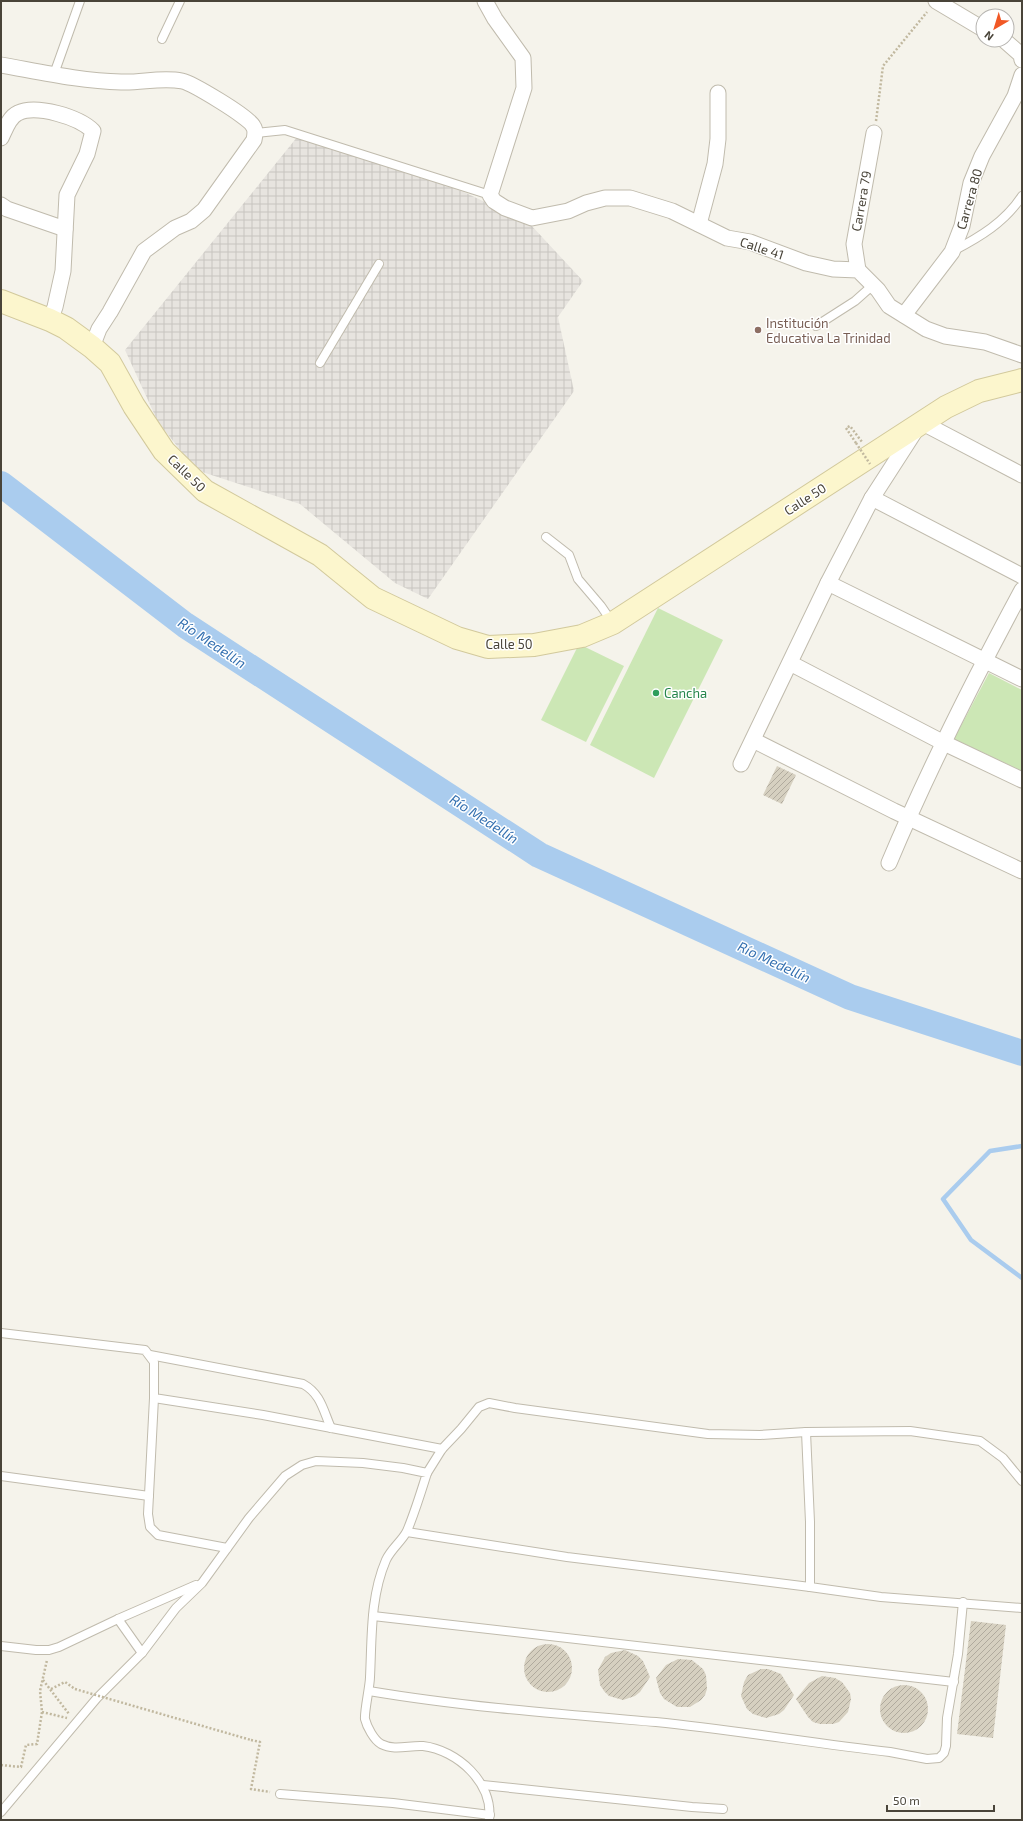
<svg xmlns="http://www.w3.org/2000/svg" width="1023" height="1821" font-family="'Exo 2',sans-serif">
<defs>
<pattern id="industrial-grid" width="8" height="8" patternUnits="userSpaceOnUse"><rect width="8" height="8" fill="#e7e4df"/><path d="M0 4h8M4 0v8" fill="none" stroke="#c8c5c0"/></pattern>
<pattern id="building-hatch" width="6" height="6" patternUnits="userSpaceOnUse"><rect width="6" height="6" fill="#d6d0c0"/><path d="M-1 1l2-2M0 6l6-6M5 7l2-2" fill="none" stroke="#b0aa9d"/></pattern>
</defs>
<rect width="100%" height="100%" fill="#f5f3eb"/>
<polygon fill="url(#industrial-grid)" points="302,131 466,193 529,223 583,281 558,317 574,391 428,599 395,583 300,504 196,470 158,422 125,350"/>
<g fill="#cce7b5">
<polygon points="658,608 723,640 654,778 590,745"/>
<polygon points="579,644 624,666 586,742 541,720"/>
<polygon points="989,673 1022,690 1022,771 954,739"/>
</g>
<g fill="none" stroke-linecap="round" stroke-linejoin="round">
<polyline stroke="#ace" stroke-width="4.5" points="1022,1146 990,1151 943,1199 971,1240 1022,1278"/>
<polyline stroke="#ace" stroke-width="26" points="1,484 185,625 539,855 850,997 1022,1053"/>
</g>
<g fill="url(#building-hatch)">
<polygon points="777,766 796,775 782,804 763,795"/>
<polygon points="971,1621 1006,1625 993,1738 957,1734"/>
<circle cx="548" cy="1668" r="24"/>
<polygon points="625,1650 638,1656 643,1661 650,1677 640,1692 635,1696 623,1700 609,1696 604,1691 600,1685 598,1670 605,1657 611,1653"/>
<polygon points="678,1659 692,1660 703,1669 706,1675 707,1689 705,1695 701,1700 690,1707 677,1707 664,1699 660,1693 656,1678 666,1665"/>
<polygon points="761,1669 768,1669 781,1674 794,1695 784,1710 779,1714 766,1718 753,1714 747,1709 741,1696 744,1682 748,1675"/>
<polygon points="822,1676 835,1678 842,1682 850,1693 851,1699 848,1712 839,1722 833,1724 820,1724 813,1722 808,1717 796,1699 809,1683"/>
<circle cx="904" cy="1709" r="24"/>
</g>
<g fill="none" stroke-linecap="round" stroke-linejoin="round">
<g stroke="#c0bbad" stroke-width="10">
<g id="lane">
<polyline points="162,39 180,1"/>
<polyline points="54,74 80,1"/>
<polyline points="256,133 285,130 490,195"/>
<path d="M953,251C980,237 1005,222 1022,196"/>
<polyline points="816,326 855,301 873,285"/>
<polyline points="320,363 379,264"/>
<polyline points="546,537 569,555 578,579 601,606 612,622"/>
<polyline points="1,1333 145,1350 154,1362 154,1398 263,1415 442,1449"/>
<path d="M150,1355L303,1384C321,1394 323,1410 331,1428"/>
<polyline points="154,1398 148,1514 150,1527 158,1535 227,1548"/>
<polyline points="806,1432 810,1522 810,1587 881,1597 1022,1608"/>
<polyline points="427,1473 442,1449 461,1429 479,1407 489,1403 515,1408 708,1434 760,1435 806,1432 910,1431 980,1441 1003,1458 1022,1481"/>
<polyline points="1,1476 149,1496"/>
<polyline points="407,1532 567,1557 810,1587"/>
<polyline points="373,1616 954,1682"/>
<polyline points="118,1619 142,1653"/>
<polyline points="1,1646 36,1650 49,1650 59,1647 118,1619 196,1585"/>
<path d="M369,1691C464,1707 560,1714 656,1722C734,1730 812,1743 890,1752L927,1759L939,1758L944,1753L946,1746L947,1718L958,1654L963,1602"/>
<polyline points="483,1785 692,1807 723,1809"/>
<polyline points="280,1794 393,1803 490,1815"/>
<path d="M1,1812L97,1698L142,1653L176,1608L202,1583L249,1518L285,1476L302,1465L316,1461L363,1463L403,1468L427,1473C421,1492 415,1512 407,1531C402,1541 391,1549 386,1560C370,1597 372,1638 370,1677C370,1686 364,1712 365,1719C367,1727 374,1740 381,1744C395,1751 409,1745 423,1746C457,1750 494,1783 489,1820"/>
</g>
</g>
<g stroke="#c0bbad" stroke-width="17">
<g id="street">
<polyline points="485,1 495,19 523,58 524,88 490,195 494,201 505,208 532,218 568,211 586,203 605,198 630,198 672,211 727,238 750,242 806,263 833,269 858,270 878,290 889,306 926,329 945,336 985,342 1022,355"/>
<polyline points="936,1 983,29"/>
<polyline points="1004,40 1021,55 1022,60"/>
<path d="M1,65C41,72 81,81 121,82C141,83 161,77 182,81C192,83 249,117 253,126C256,130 255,135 254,140L204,210L191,221L175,228L144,251L110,312L99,329L92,347"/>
<path d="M1,138C5,130 9,117 18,113C36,104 79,117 93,131L87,154L67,195L63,271L55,307L50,320"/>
<polyline points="1,205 7,209 65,229"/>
<polyline points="699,224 715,164 718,139 718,93"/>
<polyline points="858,270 854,244 874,133"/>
<polyline points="904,315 952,252 962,226 971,183 982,156 1015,96 1022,75"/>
<polyline points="872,498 1022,576"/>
<polyline points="828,583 1022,679"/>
<polyline points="790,663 944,743 1022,780"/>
<polyline points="753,740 894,811 1022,871"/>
<polyline points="741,764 828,583 872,498 921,422 1022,475"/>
<path d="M889,863C928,770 974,679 1022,590"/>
</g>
</g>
<g stroke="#d2c99c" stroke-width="24">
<polyline id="secondary" points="1,301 50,320 66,328 92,347 110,363 134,406 164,451 205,491 320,555 373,598 457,638 488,647 534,645 582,636 613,623 946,407 979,391 1022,380"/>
</g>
<g stroke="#c1b89f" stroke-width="2.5" stroke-dasharray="2 2" stroke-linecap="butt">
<polyline points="876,121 883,66 927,12"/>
<polyline points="856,443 846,428 850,426 862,442"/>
<polyline points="43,1680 69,1714"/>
<polyline points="51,1689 65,1682 75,1689"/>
<polyline points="42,1712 67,1718"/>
<polyline points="251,1740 260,1742 251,1789 270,1792"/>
<polyline points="1,1765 21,1767 26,1745 37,1744 42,1712 40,1691 47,1660"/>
</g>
<use href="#lane" stroke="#fff" stroke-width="8"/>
<use href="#street" stroke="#fff" stroke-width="15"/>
<use href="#secondary" stroke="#fcf6cd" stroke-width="22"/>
<g stroke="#c1b89f" stroke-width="2.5" stroke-dasharray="2 2" stroke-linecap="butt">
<polyline points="856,443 870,464"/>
<polyline points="75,1689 251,1740"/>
</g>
</g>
<circle fill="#8d6e63" stroke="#fff" stroke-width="1.5" cx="758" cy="330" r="4"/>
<circle fill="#2e9e5b" stroke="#fff" stroke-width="1.5" cx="656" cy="693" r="4"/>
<g text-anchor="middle" stroke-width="3" stroke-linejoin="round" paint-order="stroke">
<g font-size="13" fill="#494439" stroke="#fff">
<text transform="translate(969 199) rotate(-74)" y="5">Carrera 80</text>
<text transform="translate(861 201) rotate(-80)" y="5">Carrera 79</text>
<text transform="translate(762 248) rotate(18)" y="5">Calle 41</text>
<text transform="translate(187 473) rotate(44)" y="5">Calle 50</text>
<text transform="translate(805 499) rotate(-33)" y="5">Calle 50</text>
<text x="509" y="649">Calle 50</text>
</g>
<g font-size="13" fill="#785e54" stroke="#fff" text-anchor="start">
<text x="766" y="328">Institución<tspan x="766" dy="15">Educativa La Trinidad</tspan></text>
</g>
<g font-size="13" fill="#27864d" stroke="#fff" text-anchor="start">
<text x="664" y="698">Cancha</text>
</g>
<g font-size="14" font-style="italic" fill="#3571b1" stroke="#fff">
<text transform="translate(212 643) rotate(34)" y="5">Río Medellín</text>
<text transform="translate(484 819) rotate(33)" y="5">Río Medellín</text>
<text transform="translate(774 962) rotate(25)" y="5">Río Medellín</text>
</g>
</g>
<rect width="1023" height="1821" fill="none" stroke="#494439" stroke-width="4"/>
<g transform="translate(995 28) rotate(218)"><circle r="19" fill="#ffffff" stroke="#b6b4b0"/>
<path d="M0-3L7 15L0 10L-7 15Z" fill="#f15825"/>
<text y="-6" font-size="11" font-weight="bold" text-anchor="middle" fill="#494439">N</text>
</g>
<path d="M887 1805v6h107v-6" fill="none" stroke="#494439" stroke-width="2"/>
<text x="893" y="1805" font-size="12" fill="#494439" stroke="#ffffff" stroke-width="3" paint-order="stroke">50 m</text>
</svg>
